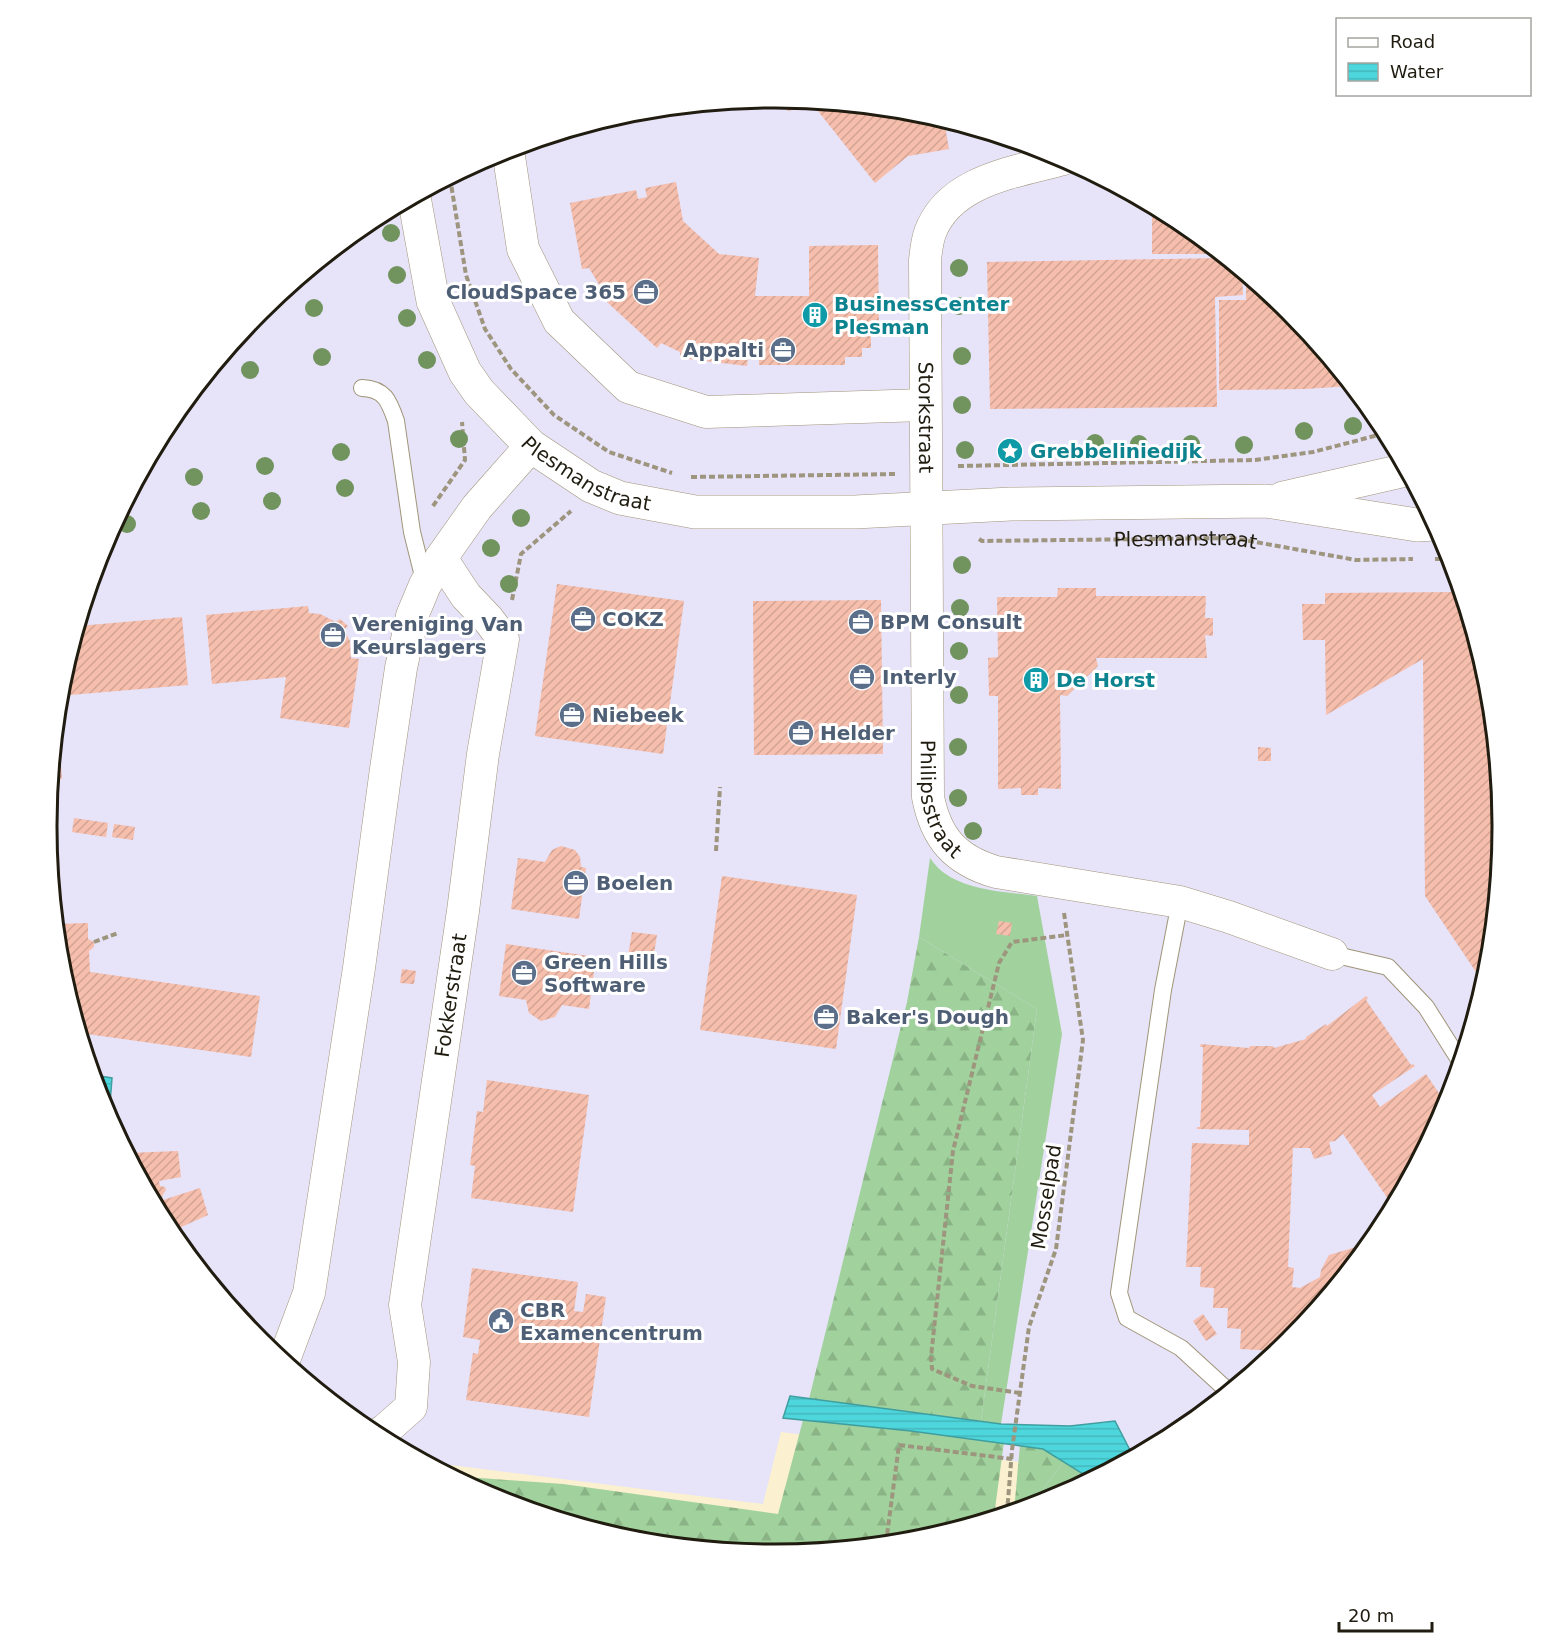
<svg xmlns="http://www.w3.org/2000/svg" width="1549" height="1652" font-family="'DejaVu Sans',sans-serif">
<defs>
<pattern id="forest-firs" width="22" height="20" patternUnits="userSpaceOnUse" patternTransform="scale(1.5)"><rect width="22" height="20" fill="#a1d29d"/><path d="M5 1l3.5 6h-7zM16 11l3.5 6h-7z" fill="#8ab486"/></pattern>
<pattern id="water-rules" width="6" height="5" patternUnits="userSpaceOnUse" patternTransform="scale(1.5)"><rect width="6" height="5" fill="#4dd6dc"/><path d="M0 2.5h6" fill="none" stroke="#43b7bc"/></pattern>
<pattern id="building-hatch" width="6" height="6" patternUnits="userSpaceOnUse" patternTransform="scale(1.5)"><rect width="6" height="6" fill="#f6beac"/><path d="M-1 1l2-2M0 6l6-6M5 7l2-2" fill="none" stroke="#d3a393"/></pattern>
</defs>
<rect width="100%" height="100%" fill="#fbf0cf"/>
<polygon fill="#e7e3f9" points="775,98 917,112 1053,154 1179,221 1290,311 1380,422 1447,548 1489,684 1502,826 1488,968 1447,1105 1380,1231 1289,1341 1179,1431 1053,1499 1030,1506 1036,1464 781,1432 763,1504 427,1462 370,1431 259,1341 169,1230 102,1104 60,968 47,826 61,684 102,547 169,421 260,311 370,221 496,153 633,112"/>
<g fill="#a1d29d">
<path d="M930,858C951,891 1002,891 1037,896L1062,1034L1001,1424L981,1421L1037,1009L919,937Z"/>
<polygon points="1064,1461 1091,1479 1053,1499 1038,1503 1039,1495"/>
</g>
<g fill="url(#forest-firs)">
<polygon points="919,937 1037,1009 981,1421 809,1399 907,1002"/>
<polygon points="803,1420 911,1431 1004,1442 994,1516 916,1540 774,1554 632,1540 496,1498 453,1476 563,1484 778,1514"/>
<polygon points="1020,1445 1043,1449 1064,1461 1039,1495 1038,1503 1014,1511"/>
</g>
<g fill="url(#water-rules)" stroke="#409e9f" stroke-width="1.5">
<polygon points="93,1075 112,1078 109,1118 102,1104"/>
<polygon points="790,1396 1001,1424 1070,1426 1115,1421 1133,1456 1091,1479 1043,1449 911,1431 783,1418"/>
</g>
<g fill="url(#building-hatch)">
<polygon points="785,99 917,112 944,120 949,149 908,156 875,183 814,106 787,111"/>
<polygon points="676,182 683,221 719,254 759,258 755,296 809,296 809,246 878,245 879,331 871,331 871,348 862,348 862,357 845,357 845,365 759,365 759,358 748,357 747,366 680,358 680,352 661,343 657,348 595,291 600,286 589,268 582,269 570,203 636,190 638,199 647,197 645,188"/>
<polygon points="1160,211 1179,221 1220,254 1152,254 1152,217 1160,217"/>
<polygon points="1224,258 1242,273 1243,295 1215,297 1217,407 990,409 987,262"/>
<polygon points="1246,276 1290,311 1351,386 1305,389 1219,390 1219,300 1246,300"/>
<polygon points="557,584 684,601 663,754 535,736"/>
<polygon points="1058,588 1096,588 1096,596 1206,596 1205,618 1213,618 1213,636 1205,635 1207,658 1096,658 1098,666 1067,696 1060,695 1061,789 1038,788 1038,795 1021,795 1021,788 998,789 998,696 989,696 988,658 998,657 997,597 1057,597"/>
<polygon points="1461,592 1489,684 1491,713 1494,917 1488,968 1484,984 1425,896 1423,659 1326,715 1325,640 1303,640 1302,604 1325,604 1325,593"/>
<polygon points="881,600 883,754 754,755 753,601"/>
<polygon points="308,606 309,613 320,614 336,622 340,619 348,626 344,630 350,641 351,658 359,659 349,728 280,718 286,677 212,684 206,615"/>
<polygon points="182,617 188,685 70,695 69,693 60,694 61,684 78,626"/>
<polygon points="56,725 58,725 62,779 51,777"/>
<polygon points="1258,747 1271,748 1271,761 1258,761"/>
<polygon points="74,818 108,823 106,837 72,832"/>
<polygon points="114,824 135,827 133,840 112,837"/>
<polygon points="53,828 56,907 54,907 47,829"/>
<polygon points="561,846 575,850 580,857 581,867 586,868 579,919 511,909 518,858 545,862 552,850"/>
<polygon points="722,876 857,895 836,1049 700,1030"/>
<polygon points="999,921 1012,923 1010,936 996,934"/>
<polygon points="88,923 88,939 94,942 94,947 89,951 90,972 260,996 251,1057 80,1033 60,968 56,924"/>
<polygon points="632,932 657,935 653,960 628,956"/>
<polygon points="506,944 596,957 589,1009 562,1005 555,1017 541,1021 529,1013 526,1000 499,996"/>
<polygon points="402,969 416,971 414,984 400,983"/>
<polygon points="1366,996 1368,998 1366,1000 1411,1065 1413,1064 1415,1066 1372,1095 1380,1107 1426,1074 1447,1105 1393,1206 1343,1134 1335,1141 1329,1142 1332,1154 1314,1159 1310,1148 1293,1148 1288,1267 1294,1268 1292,1287 1300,1288 1320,1277 1321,1270 1329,1255 1370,1243 1289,1341 1277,1351 1240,1349 1241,1329 1227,1328 1228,1308 1213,1308 1214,1288 1200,1287 1201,1267 1186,1267 1192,1143 1249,1145 1249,1130 1197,1129 1197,1127 1200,1127 1202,1089 1203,1047 1200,1047 1201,1044 1249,1048 1250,1046 1273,1046 1274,1048 1306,1039 1306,1037 1326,1024 1327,1026"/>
<polygon points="487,1080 589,1095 573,1212 471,1198 475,1166 470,1165 477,1111 483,1112"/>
<polygon points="178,1151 181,1177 159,1181 160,1186 165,1187 166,1190 162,1196 163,1200 200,1188 208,1215 170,1232 128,1153"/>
<polygon points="472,1268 578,1282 574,1311 583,1312 586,1294 606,1297 589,1417 466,1400 473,1353 478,1354 480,1340 463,1337"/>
<polygon points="1203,1314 1217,1334 1206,1341 1193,1321"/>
</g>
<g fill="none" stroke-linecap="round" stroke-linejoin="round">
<g stroke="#a09578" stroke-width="18">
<g id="service">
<path d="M362,388C385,389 389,401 396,421L412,532L425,584"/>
<polyline points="1180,902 1163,990 1119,1293 1127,1318 1181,1348 1228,1391"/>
<polyline points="1332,954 1388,967 1426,1007 1460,1061"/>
</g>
</g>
<g stroke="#a09578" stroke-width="33">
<g id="minor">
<polyline points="508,150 523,249 559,321 628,387 706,412 924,405"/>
<path id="s2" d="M1063,159C1016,172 949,180 930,233C927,241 926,251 925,260L928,797C936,838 955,860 996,872L1180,902L1229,917L1332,954"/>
<polyline points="284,1360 309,1293 359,968 386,769 401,668 412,616 425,585 441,558 477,507 531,446"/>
<path id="s3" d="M377,1435L385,1430L411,1407L414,1362L405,1305L463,911L483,754L503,639L488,619L466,596L441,558"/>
</g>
</g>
<g stroke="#a09578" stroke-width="34">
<g id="tertiary">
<path id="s4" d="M414,197L433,301L465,372L479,392L531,446L591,486L620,498L695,512H855L1011,504L1266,501L1417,525L1435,524"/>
<polyline points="1283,498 1406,470"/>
</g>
</g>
<g stroke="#9d957d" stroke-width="4" stroke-dasharray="6 3" stroke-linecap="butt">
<polyline points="450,178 466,275 485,329 511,369 554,415 609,452 672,473"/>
<polyline points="958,466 1255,460 1313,452 1386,433"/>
<polyline points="691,477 897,474"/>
<polyline points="433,506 465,460 462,422"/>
<path id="s1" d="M979,539L982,541L1233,538L1356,560L1413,559"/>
<polyline points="1435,559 1451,559"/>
<polyline points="512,600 521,554 571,511"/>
<polyline points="716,851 720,787"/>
<polyline points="94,942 118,933"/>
<polyline points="1020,1393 972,1386 932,1369 931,1357 953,1151 999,963 1012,942 1067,935"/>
<polyline points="1007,1513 1012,1450 1029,1327 1056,1249 1083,1040 1064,913"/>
<polyline points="886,1543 899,1445 1012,1459"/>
</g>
<use href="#service" stroke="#fff" stroke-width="16"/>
<use href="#minor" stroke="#fff" stroke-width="32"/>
<use href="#tertiary" stroke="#fff" stroke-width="33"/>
</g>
<g fill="#71935e">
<circle cx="391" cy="233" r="9"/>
<circle cx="959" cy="268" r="9"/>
<circle cx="397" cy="275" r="9"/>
<circle cx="959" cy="306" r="9"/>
<circle cx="314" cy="308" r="9"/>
<circle cx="407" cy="318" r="9"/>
<circle cx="962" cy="356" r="9"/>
<circle cx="322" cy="357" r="9"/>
<circle cx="427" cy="360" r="9"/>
<circle cx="250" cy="370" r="9"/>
<circle cx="962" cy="405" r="9"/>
<circle cx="1353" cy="426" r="9"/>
<circle cx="1304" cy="431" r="9"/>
<circle cx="459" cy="439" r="9"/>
<circle cx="1095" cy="443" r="9"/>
<circle cx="1139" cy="444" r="9"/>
<circle cx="1191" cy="444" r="9"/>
<circle cx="1244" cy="445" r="9"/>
<circle cx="965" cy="450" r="9"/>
<circle cx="341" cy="452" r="9"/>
<circle cx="265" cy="466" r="9"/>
<circle cx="194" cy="477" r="9"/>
<circle cx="345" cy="488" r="9"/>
<circle cx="272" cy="501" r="9"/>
<circle cx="201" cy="511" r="9"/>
<circle cx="521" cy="518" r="9"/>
<circle cx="127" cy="524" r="9"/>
<circle cx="491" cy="548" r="9"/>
<circle cx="962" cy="565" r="9"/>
<circle cx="509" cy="584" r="9"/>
<circle cx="960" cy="608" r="9"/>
<circle cx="959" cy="651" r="9"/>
<circle cx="959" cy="695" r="9"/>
<circle cx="958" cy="747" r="9"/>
<circle cx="958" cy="798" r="9"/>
<circle cx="973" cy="831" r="9"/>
</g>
<defs>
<g id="office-disc" transform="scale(1.35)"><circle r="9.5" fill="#5c6f8a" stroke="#fff"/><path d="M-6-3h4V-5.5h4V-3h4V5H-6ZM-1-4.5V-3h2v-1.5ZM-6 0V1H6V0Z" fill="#fff"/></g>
<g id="building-disc" transform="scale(1.35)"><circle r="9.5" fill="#0f9aa8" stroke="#fff"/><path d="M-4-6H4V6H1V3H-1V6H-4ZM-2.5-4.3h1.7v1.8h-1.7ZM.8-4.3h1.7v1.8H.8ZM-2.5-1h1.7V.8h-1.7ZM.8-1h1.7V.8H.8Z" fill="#fff"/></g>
<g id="sight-disc" transform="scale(1.35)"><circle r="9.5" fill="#0f9aa8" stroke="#fff"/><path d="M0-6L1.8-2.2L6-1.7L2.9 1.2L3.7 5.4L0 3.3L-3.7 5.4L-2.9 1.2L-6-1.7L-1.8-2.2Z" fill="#fff"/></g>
<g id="civic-disc" transform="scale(1.35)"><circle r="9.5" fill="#5c6f8a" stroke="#fff"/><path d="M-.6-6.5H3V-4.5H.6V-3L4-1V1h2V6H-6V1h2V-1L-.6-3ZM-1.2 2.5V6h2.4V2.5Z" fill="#fff"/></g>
</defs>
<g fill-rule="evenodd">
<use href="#office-disc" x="646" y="292"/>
<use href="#building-disc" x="815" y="315"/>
<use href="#office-disc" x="783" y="350"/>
<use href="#sight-disc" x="1010" y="451"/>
<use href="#office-disc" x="583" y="619"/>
<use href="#office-disc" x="861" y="622"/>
<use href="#office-disc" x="333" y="635"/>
<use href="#office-disc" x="862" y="677"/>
<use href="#building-disc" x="1036" y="680"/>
<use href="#office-disc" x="572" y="715"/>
<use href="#office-disc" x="801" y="733"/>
<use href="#office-disc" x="576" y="883"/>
<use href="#office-disc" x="524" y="973"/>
<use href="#office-disc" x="826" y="1017"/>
<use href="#civic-disc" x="501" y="1321"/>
</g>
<g text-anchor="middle" stroke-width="6" stroke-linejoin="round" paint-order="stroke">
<g font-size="20" font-weight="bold" fill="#4e5e75" stroke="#fff" text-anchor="start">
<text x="626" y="299" text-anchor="end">CloudSpace 365</text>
<text x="764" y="357" text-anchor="end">Appalti</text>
<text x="602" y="626">COKZ</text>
<text x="880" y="629">BPM Consult</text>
<text x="352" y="631">Vereniging Van<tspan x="352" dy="23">Keurslagers</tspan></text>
<text x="882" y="684">Interly</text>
<text x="592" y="722">Niebeek</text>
<text x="820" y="740">Helder</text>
<text x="596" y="890">Boelen</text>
<text x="544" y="969">Green Hills<tspan x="544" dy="23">Software</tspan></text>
<text x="846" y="1024">Baker's Dough</text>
<text x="520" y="1317">CBR<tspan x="520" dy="23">Examencentrum</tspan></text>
</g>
<g font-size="20" font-weight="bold" fill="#0d838f" stroke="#fff" text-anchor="start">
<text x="834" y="311">BusinessCenter<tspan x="834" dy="23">Plesman</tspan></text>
<text x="1030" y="458">Grebbeliniedijk</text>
<text x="1056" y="687">De Horst</text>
</g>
<g font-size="20" fill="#201c10" stroke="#fff">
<text dy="7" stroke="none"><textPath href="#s2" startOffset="344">Storkstraat</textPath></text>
<text dy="7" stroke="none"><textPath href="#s4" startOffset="346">Plesmanstraat</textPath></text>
<text dy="7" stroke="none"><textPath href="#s1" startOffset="207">Plesmanstraat</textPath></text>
<text dy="7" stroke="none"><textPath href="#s2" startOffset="728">Philipsstraat</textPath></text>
<text dy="7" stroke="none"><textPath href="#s3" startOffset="460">Fokkerstraat</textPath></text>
<text transform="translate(1046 1197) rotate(-81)" y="7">Mosselpad</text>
</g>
</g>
<path d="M0 0H1549V1652H0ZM774 108H775A717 717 0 0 1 1492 825V827A717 717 0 0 1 775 1544H774A717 717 0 0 1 57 827V825A717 717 0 0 1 774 108Z" fill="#fff" fill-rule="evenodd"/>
<path fill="none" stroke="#201c10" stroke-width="3" d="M774 108H775A717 717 0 0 1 1492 825V827A717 717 0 0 1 775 1544H774A717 717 0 0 1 57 827V825A717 717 0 0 1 774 108Z"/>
<rect x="1336" y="18" width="195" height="78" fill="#ffffff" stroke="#a6a49f" stroke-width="1.5"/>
<rect x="1348" y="38" width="30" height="9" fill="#ffffff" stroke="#a6a49f" stroke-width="1.5"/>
<text x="1390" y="48" font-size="18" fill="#201c10">Road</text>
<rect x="1348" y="63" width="30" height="18" fill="url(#water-rules)" stroke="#a6a49f" stroke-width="1.5"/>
<text x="1390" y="78" font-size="18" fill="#201c10">Water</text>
<path d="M1339 1622v9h93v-9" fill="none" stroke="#201c10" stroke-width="3"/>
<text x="1348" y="1622" font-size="18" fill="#201c10" stroke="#ffffff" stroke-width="4.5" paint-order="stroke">20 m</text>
</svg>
